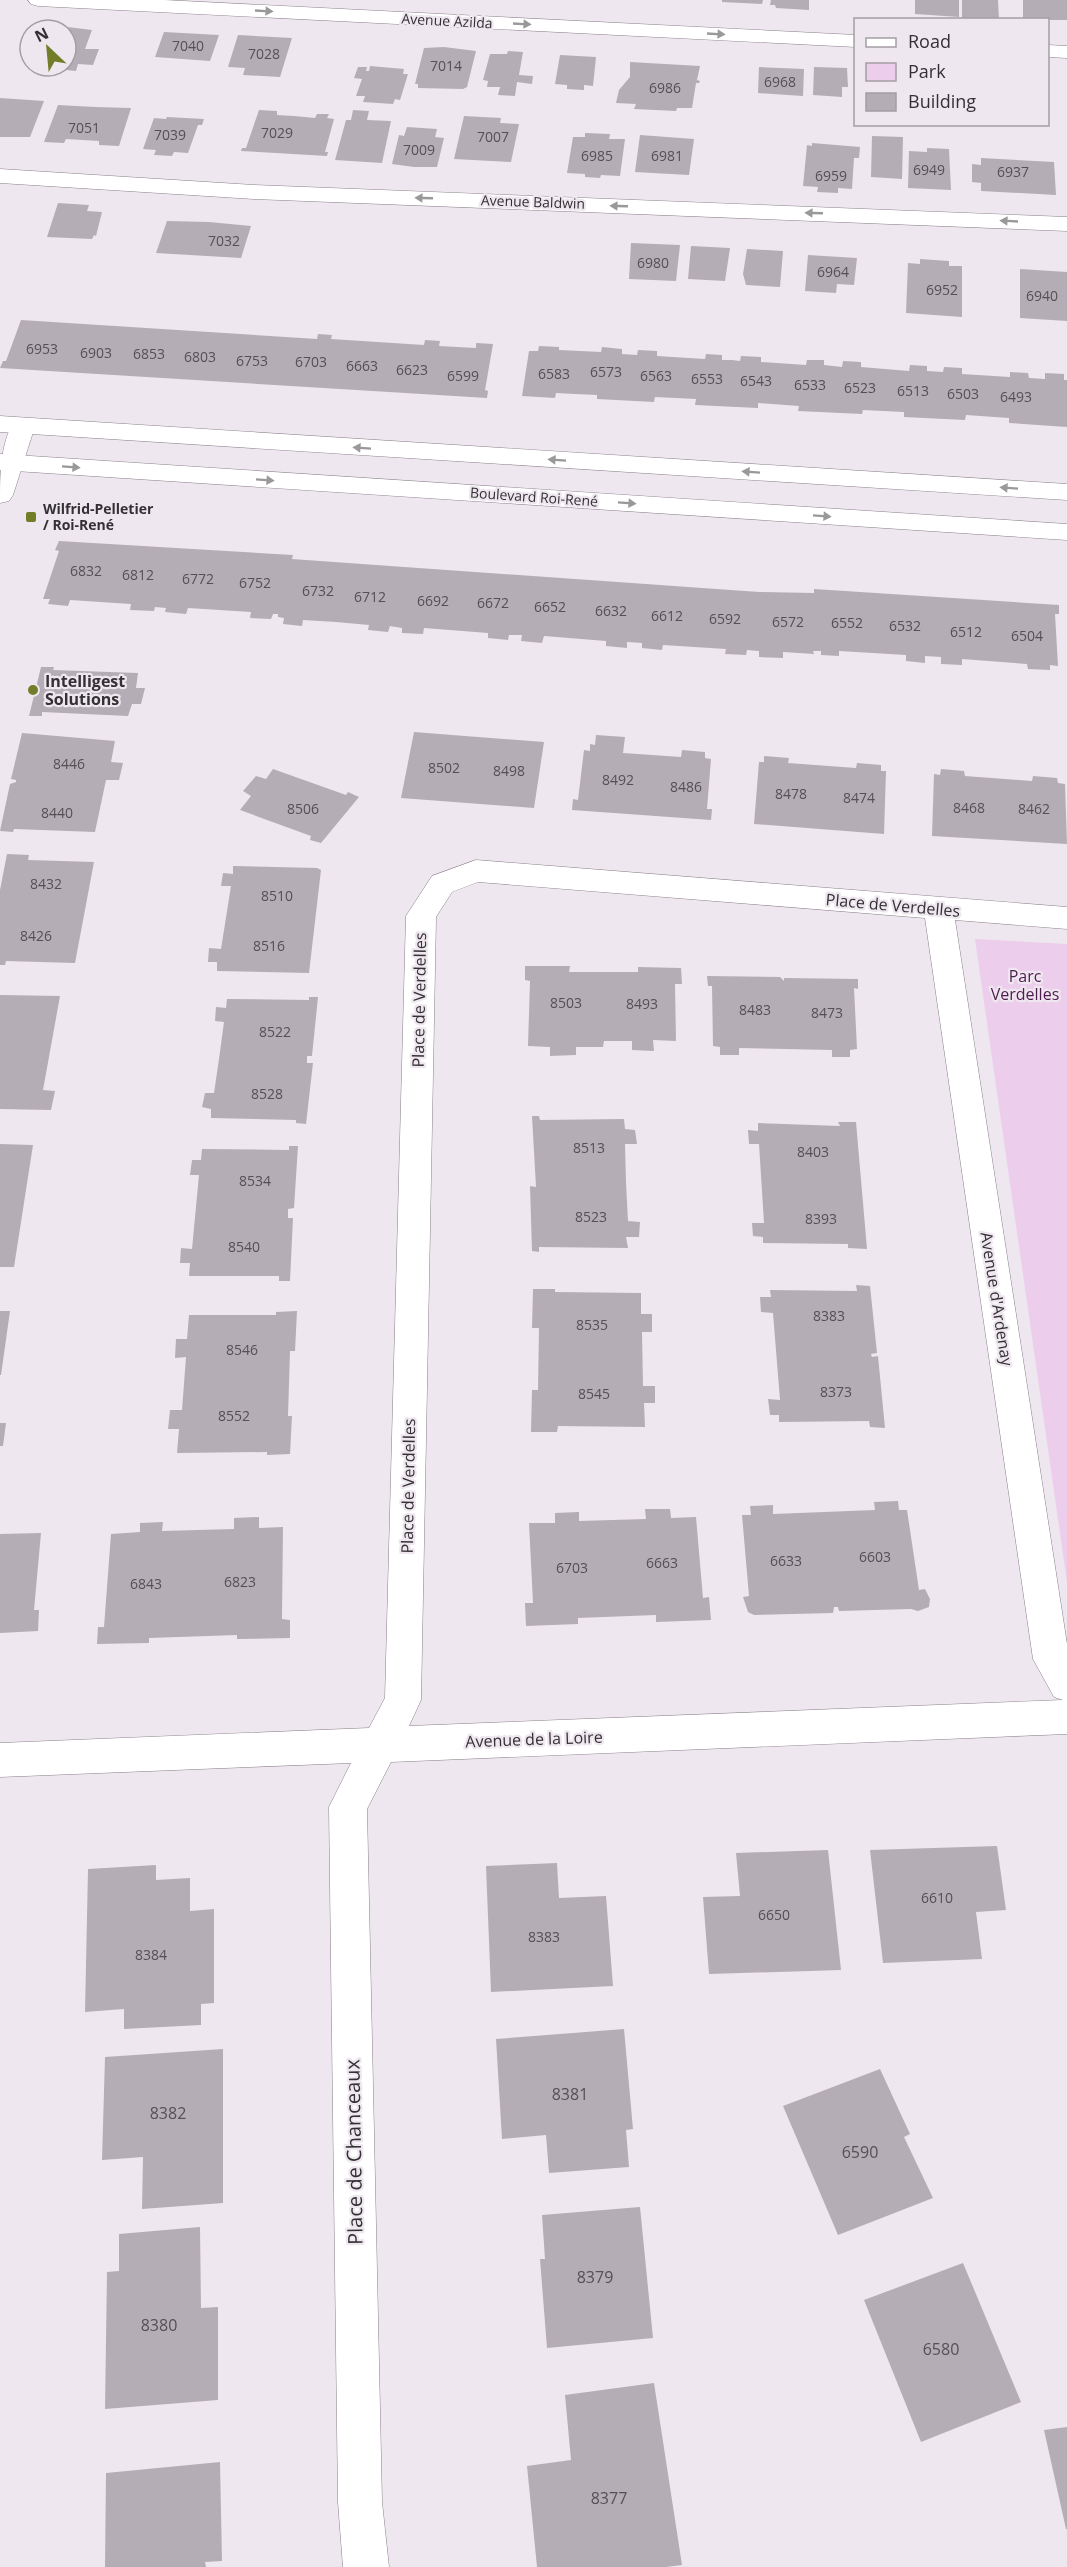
<svg xmlns="http://www.w3.org/2000/svg" width="1067" height="2567" font-family="'Open Sans',sans-serif">
<rect width="100%" height="100%" fill="#efe7ef"/>
<polygon fill="#eccdeb" points="975,939 1067,944 1067,1582"/>
<g fill="#b5adb5">
<polygon points="722,0 763,0 762,4 722,2"/>
<polygon points="771,0 809,0 809,10 776,8 775,5 770,5"/>
<polygon points="915,0 959,0 959,17 915,14"/>
<polygon points="962,0 998,0 999,20 962,18"/>
<rect x="1023" y="0" width="44" height="20"/>
<polygon points="59,26 92,30 85,49 99,49 93,65 78,64 76,71 55,69 56,66 66,66 66,30 57,30"/>
<polygon points="164,32 219,35 210,61 155,57"/>
<polygon points="238,35 292,38 280,77 243,75 245,68 228,67"/>
<polygon points="444,47 476,51 467,87 463,89 418,88 418,84 415,84 424,48"/>
<polygon points="508,51 523,52 519,75 533,76 532,84 517,82 515,96 498,95 500,87 487,87 488,81 483,80 490,54 507,54"/>
<polygon points="560,55 596,57 593,86 584,85 584,90 567,89 567,85 555,84"/>
<polygon points="630,62 700,66 697,80 700,81 699,83 696,83 692,108 677,108 676,111 634,109 636,104 616,103 619,90 630,77"/>
<polygon points="370,66 404,69 403,74 408,74 400,100 395,99 393,104 363,102 365,96 356,96 362,79 354,78 358,67 367,67 366,71 369,71"/>
<polygon points="759,67 804,69 803,96 758,93"/>
<polygon points="814,67 847,68 848,87 842,87 842,97 813,95"/>
<polygon points="0,98 44,101 30,137 0,137"/>
<polygon points="58,105 95,107 131,108 119,146 99,145 99,141 66,139 64,143 44,142"/>
<polygon points="259,110 277,111 277,115 294,116 315,118 317,114 329,114 327,118 334,119 325,152 328,152 327,156 241,151 242,148 246,148"/>
<polygon points="353,110 369,111 367,120 391,121 382,163 335,160 346,120 351,120"/>
<polygon points="464,116 501,118 500,123 519,124 511,162 454,159"/>
<polygon points="167,117 204,119 202,125 198,125 188,153 174,152 172,156 154,155 156,150 143,149 154,118 166,119"/>
<polygon points="407,127 437,129 435,137 444,138 437,167 414,167 392,164 399,135 404,136"/>
<polygon points="585,133 610,134 609,139 625,139 620,176 601,175 600,178 585,177 585,174 567,173 573,137 585,137"/>
<polygon points="640,135 694,139 689,175 635,172"/>
<polygon points="872,136 903,137 902,179 871,177"/>
<polygon points="812,143 860,147 859,158 854,158 852,189 838,188 838,193 817,192 818,187 803,186 807,145 812,146"/>
<polygon points="927,148 949,149 951,190 908,188 909,151 927,152"/>
<polygon points="981,158 1054,162 1056,195 981,191 981,183 972,182 972,164 981,165"/>
<polygon points="58,203 89,205 87,211 102,212 96,236 94,235 92,239 47,237"/>
<polygon points="167,221 209,222 251,226 241,258 156,253"/>
<polygon points="631,243 680,245 676,281 629,279"/>
<polygon points="691,246 730,248 725,281 688,279"/>
<polygon points="747,249 783,251 780,287 746,285 743,274"/>
<polygon points="808,255 857,258 854,285 837,284 836,293 805,291"/>
<polygon points="920,259 949,261 949,266 962,266 962,317 906,313 908,263 920,264"/>
<polygon points="1020,269 1067,272 1067,321 1020,318"/>
<polygon points="21,320 317,339 318,334 332,335 331,339 424,345 425,340 440,341 439,346 476,348 476,343 493,344 485,390 488,391 487,398 0,368 3,361 6,361"/>
<polygon points="539,346 559,347 559,350 601,352 602,347 622,349 622,354 637,355 638,350 657,351 657,356 705,359 706,354 722,355 722,360 732,360 740,361 741,356 761,357 761,362 806,365 807,360 824,360 824,365 842,367 843,361 861,362 861,367 909,371 910,365 927,366 927,371 943,372 944,367 962,368 962,374 1010,377 1010,372 1028,373 1029,378 1045,379 1045,373 1064,374 1064,380 1067,380 1067,427 1009,423 1009,418 966,415 965,420 904,417 904,412 863,410 862,414 798,411 799,406 758,403 758,408 695,405 696,399 655,397 654,402 597,399 597,395 575,394 556,393 555,398 522,396 529,351 538,351"/>
<polygon points="59,541 293,555 292,559 759,592 814,593 814,589 1059,605 1059,614 1055,614 1058,666 1050,665 1050,670 1028,669 1027,664 962,659 962,665 941,664 941,657 925,656 925,663 906,661 906,655 839,651 839,656 821,655 821,651 813,651 814,654 783,652 783,658 759,657 759,651 747,650 746,655 725,654 726,649 663,645 662,650 642,648 642,643 627,642 627,648 606,646 606,641 544,636 542,643 521,641 522,635 509,635 508,640 488,638 488,633 424,628 423,634 402,633 402,628 390,626 388,632 368,630 369,625 336,622 303,620 302,626 283,624 284,618 278,617 278,614 273,614 271,619 250,618 251,612 188,608 186,614 165,612 166,608 155,607 154,611 130,610 131,604 70,600 68,606 48,604 50,599 43,599 59,551 55,550"/>
<polygon points="41,667 54,667 53,670 138,673 136,688 145,688 141,704 132,704 128,716 42,712 42,716 29,716"/>
<polygon points="414,732 544,742 534,808 401,798"/>
<polygon points="22,733 115,741 111,762 123,763 119,780 106,780 95,832 14,829 13,832 0,831 10,784 16,782 16,780 11,779"/>
<polygon points="596,735 625,737 623,753 681,757 682,750 705,752 705,758 711,759 707,809 712,809 711,820 572,810 573,799 578,800 584,750 590,751 590,744 595,745"/>
<polygon points="764,756 789,758 788,763 856,768 857,763 881,765 881,771 886,771 884,834 754,824 759,762 764,762"/>
<polygon points="273,769 346,795 348,792 359,797 321,843 310,840 311,836 240,810 251,796 243,791 256,776 266,779"/>
<polygon points="941,769 964,771 965,776 1032,781 1033,776 1057,778 1058,783 1065,784 1067,844 932,836 934,774 940,775"/>
<polygon points="7,854 29,855 28,860 94,862 75,963 6,961 5,965 0,965 0,890"/>
<polygon points="233,866 317,868 321,870 309,973 217,971 217,962 208,962 209,948 221,949 231,886 221,886 223,873 233,874"/>
<polygon points="525,966 570,966 569,972 638,972 638,967 681,968 682,984 675,984 676,1041 653,1040 654,1051 632,1050 632,1041 604,1041 603,1047 576,1047 576,1055 550,1056 550,1047 528,1046 530,981 525,980"/>
<polygon points="707,976 780,977 784,981 784,978 858,979 858,989 854,988 857,1049 850,1050 850,1057 832,1057 832,1050 739,1048 739,1055 720,1055 720,1047 713,1046 712,986 708,986"/>
<polygon points="0,995 60,996 43,1090 55,1091 51,1110 0,1109"/>
<polygon points="309,997 318,997 312,1056 307,1056 307,1063 313,1063 306,1124 296,1123 296,1120 211,1118 211,1109 202,1107 205,1093 214,1093 219,1059 224,1022 215,1021 216,1007 226,1008 227,999 309,1000"/>
<polygon points="532,1116 539,1116 540,1120 624,1119 625,1129 635,1130 637,1144 625,1144 626,1183 628,1221 640,1222 639,1237 626,1237 628,1248 539,1247 539,1252 532,1251 530,1186 536,1187"/>
<polygon points="838,1122 856,1122 867,1249 848,1248 848,1244 763,1243 763,1237 753,1236 752,1223 764,1223 759,1144 749,1144 748,1130 758,1131 758,1123 840,1126"/>
<polygon points="0,1144 33,1145 14,1267 0,1267"/>
<polygon points="289,1146 298,1146 294,1208 288,1209 288,1218 293,1218 290,1281 279,1281 279,1276 189,1276 190,1263 180,1263 181,1248 192,1249 199,1175 190,1175 192,1160 201,1160 202,1149 289,1150"/>
<polygon points="856,1285 870,1286 877,1353 871,1354 872,1357 878,1356 885,1428 870,1427 869,1421 779,1422 779,1415 770,1415 768,1399 780,1400 773,1313 761,1312 760,1297 771,1297 770,1290 857,1291"/>
<polygon points="533,1289 555,1289 555,1292 641,1293 641,1314 652,1314 652,1332 642,1332 643,1386 655,1386 655,1403 644,1403 645,1427 558,1426 557,1432 531,1432 532,1390 538,1390 539,1328 532,1328"/>
<polygon points="0,1311 10,1311 1,1375 0,1375"/>
<polygon points="297,1311 295,1351 290,1351 288,1416 292,1416 290,1454 267,1455 267,1452 177,1453 179,1429 168,1429 170,1410 182,1410 186,1357 175,1358 176,1339 187,1339 189,1315 276,1315 276,1312"/>
<polygon points="0,1423 6,1423 3,1446 0,1446"/>
<polygon points="898,1501 899,1510 907,1510 919,1590 925,1589 930,1599 929,1607 918,1611 911,1609 839,1611 838,1607 834,1607 833,1613 754,1615 748,1612 743,1597 749,1596 742,1515 751,1515 750,1506 773,1505 773,1514 875,1510 874,1502"/>
<polygon points="645,1509 670,1509 671,1518 696,1517 703,1598 709,1597 711,1620 656,1622 656,1615 578,1618 578,1624 526,1626 525,1603 533,1603 529,1523 555,1523 555,1513 579,1512 579,1521 646,1519"/>
<polygon points="259,1517 259,1528 283,1527 282,1619 290,1620 290,1638 237,1639 237,1635 149,1638 149,1643 97,1644 98,1627 104,1627 111,1534 140,1532 140,1523 163,1522 162,1531 234,1529 234,1518"/>
<polygon points="41,1533 34,1610 39,1610 38,1631 0,1633 0,1534"/>
<polygon points="997,1846 1006,1910 976,1912 982,1959 883,1963 870,1850"/>
<polygon points="828,1850 841,1970 709,1974 703,1897 740,1896 736,1853"/>
<polygon points="557,1863 559,1898 606,1896 613,1986 491,1992 486,1866"/>
<polygon points="156,1865 156,1880 190,1878 190,1911 214,1909 214,2003 201,2004 201,2025 124,2029 124,2009 85,2012 88,1869"/>
<polygon points="624,2029 633,2129 626,2130 629,2167 549,2173 546,2135 502,2139 496,2039"/>
<polygon points="223,2049 223,2203 142,2209 143,2157 102,2160 105,2057"/>
<polygon points="880,2069 910,2134 904,2137 933,2198 838,2235 783,2106"/>
<polygon points="640,2207 653,2338 547,2348 540,2259 545,2259 542,2215"/>
<polygon points="200,2227 201,2308 218,2307 218,2400 105,2409 107,2272 119,2271 119,2234"/>
<polygon points="963,2263 1021,2402 921,2442 864,2300"/>
<polygon points="654,2383 682,2565 666,2567 537,2567 527,2466 571,2460 565,2395"/>
<polygon points="1067,2427 1067,2529 1066,2529 1044,2430"/>
<polygon points="220,2462 222,2561 205,2562 206,2567 105,2567 106,2473"/>
</g>
<g fill="none" stroke-linecap="round" stroke-linejoin="round">
<g stroke="#898189" stroke-width="1">
<g id="street">
<polygon points="28,0 164,0 856,35 856,47 38,6 31,4"/>
<polygon points="1048,45 1067,46 1067,58 1048,57"/>
<polygon points="0,169 254,185 1067,217 1067,231 254,199 0,183"/>
<path d="M23,418L32,421L35,426L13,495L9,501L0,503C0,475 0,445 14,421Z"/>
<path d="M476,860L1067,907V929L955,920L1067,1644V1734L391,1762L367,1809L382,2502L389,2567H343L338,2502L329,1807L351,1763L0,1777V1743L369,1728L385,1698L406,916L432,876ZM478,882L925,918L1033,1659L1054,1697L1063,1700L409,1726L421,1700L436,917L452,892Z"/>
</g>
</g>
<g stroke="#898189" stroke-width="1">
<g id="secondary">
<polygon points="0,416 1067,484 1067,500 0,432"/>
<polygon points="0,454 1067,524 1067,540 0,470"/>
</g>
</g>
<use href="#street" fill="#fff" fill-rule="evenodd"/>
<use href="#secondary" fill="#fff" fill-rule="evenodd"/>
</g>
<defs><path id="oneway-solid" d="M-6-.8H1V-3.2L6.5 0L1 3.2V.8H-6Z" transform="scale(1.5)"/></defs>
<g fill="#9a989a">
<use href="#oneway-solid" transform="translate(264 11) rotate(3)"/>
<use href="#oneway-solid" transform="translate(522 24) rotate(3)"/>
<use href="#oneway-solid" transform="translate(716 34) rotate(3)"/>
<use href="#oneway-solid" transform="translate(424 198) rotate(-178)"/>
<use href="#oneway-solid" transform="translate(619 206) rotate(-178)"/>
<use href="#oneway-solid" transform="translate(814 213) rotate(-178)"/>
<use href="#oneway-solid" transform="translate(1009 221) rotate(-177)"/>
<use href="#oneway-solid" transform="translate(362 448) rotate(-176)"/>
<use href="#oneway-solid" transform="translate(557 460) rotate(-176)"/>
<use href="#oneway-solid" transform="translate(71 467) rotate(4)"/>
<use href="#oneway-solid" transform="translate(751 472) rotate(-176)"/>
<use href="#oneway-solid" transform="translate(265 480) rotate(4)"/>
<use href="#oneway-solid" transform="translate(1009 488) rotate(-176)"/>
<use href="#oneway-solid" transform="translate(627 503) rotate(4)"/>
<use href="#oneway-solid" transform="translate(822 516) rotate(4)"/>
</g>
<g fill="#727d2a" stroke="#efe7ef" stroke-width="2">
<rect x="25" y="511" width="12" height="12" rx="3"/>
<circle cx="33" cy="690" r="6"/>
</g>
<g text-anchor="middle" stroke-width="4.5" stroke-linejoin="round" paint-order="stroke">
<g font-size="14" fill="#343134" stroke="#efe7ef">
<text transform="translate(447 21) rotate(3)" y="5">Avenue Azilda</text>
<text transform="translate(533 202) rotate(2)" y="5">Avenue Baldwin</text>
<text transform="translate(534 497) rotate(4)" y="5">Boulevard Roi-René</text>
</g>
<g font-size="14" fill="#545054">
<text x="188" y="51">7040</text>
<text x="264" y="59">7028</text>
<text x="446" y="71">7014</text>
<text x="780" y="87">6968</text>
<text x="665" y="93">6986</text>
<text x="84" y="133">7051</text>
<text x="277" y="138">7029</text>
<text x="170" y="140">7039</text>
<text x="493" y="142">7007</text>
<text x="419" y="155">7009</text>
<text x="597" y="161">6985</text>
<text x="667" y="161">6981</text>
<text x="929" y="175">6949</text>
<text x="1013" y="177">6937</text>
<text x="831" y="181">6959</text>
<text x="224" y="246">7032</text>
<text x="653" y="268">6980</text>
<text x="833" y="277">6964</text>
<text x="942" y="295">6952</text>
<text x="1042" y="301">6940</text>
<text x="42" y="354">6953</text>
<text x="96" y="358">6903</text>
<text x="149" y="359">6853</text>
<text x="200" y="362">6803</text>
<text x="252" y="366">6753</text>
<text x="311" y="367">6703</text>
<text x="362" y="371">6663</text>
<text x="412" y="375">6623</text>
<text x="606" y="377">6573</text>
<text x="554" y="379">6583</text>
<text x="463" y="381">6599</text>
<text x="656" y="381">6563</text>
<text x="707" y="384">6553</text>
<text x="756" y="386">6543</text>
<text x="810" y="390">6533</text>
<text x="860" y="393">6523</text>
<text x="913" y="396">6513</text>
<text x="963" y="399">6503</text>
<text x="1016" y="402">6493</text>
<text x="86" y="576">6832</text>
<text x="138" y="580">6812</text>
<text x="198" y="584">6772</text>
<text x="255" y="588">6752</text>
<text x="318" y="596">6732</text>
<text x="370" y="602">6712</text>
<text x="433" y="606">6692</text>
<text x="493" y="608">6672</text>
<text x="550" y="612">6652</text>
<text x="611" y="616">6632</text>
<text x="667" y="621">6612</text>
<text x="725" y="624">6592</text>
<text x="788" y="627">6572</text>
<text x="847" y="628">6552</text>
<text x="905" y="631">6532</text>
<text x="966" y="637">6512</text>
<text x="1027" y="641">6504</text>
<text x="69" y="769">8446</text>
<text x="444" y="773">8502</text>
<text x="509" y="776">8498</text>
<text x="618" y="785">8492</text>
<text x="686" y="792">8486</text>
<text x="791" y="799">8478</text>
<text x="859" y="803">8474</text>
<text x="969" y="813">8468</text>
<text x="303" y="814">8506</text>
<text x="1034" y="814">8462</text>
<text x="57" y="818">8440</text>
<text x="46" y="889">8432</text>
<text x="277" y="901">8510</text>
<text x="36" y="941">8426</text>
<text x="269" y="951">8516</text>
<text x="566" y="1008">8503</text>
<text x="642" y="1009">8493</text>
<text x="755" y="1015">8483</text>
<text x="827" y="1018">8473</text>
<text x="275" y="1037">8522</text>
<text x="267" y="1099">8528</text>
<text x="589" y="1153">8513</text>
<text x="813" y="1157">8403</text>
<text x="255" y="1186">8534</text>
<text x="591" y="1222">8523</text>
<text x="821" y="1224">8393</text>
<text x="244" y="1252">8540</text>
<text x="829" y="1321">8383</text>
<text x="592" y="1330">8535</text>
<text x="242" y="1355">8546</text>
<text x="836" y="1397">8373</text>
<text x="594" y="1399">8545</text>
<text x="234" y="1421">8552</text>
<text x="875" y="1562">6603</text>
<text x="786" y="1566">6633</text>
<text x="662" y="1568">6663</text>
<text x="572" y="1573">6703</text>
<text x="240" y="1587">6823</text>
<text x="146" y="1589">6843</text>
<text x="937" y="1903">6610</text>
<text x="774" y="1920">6650</text>
<text x="544" y="1942">8383</text>
<text x="151" y="1960">8384</text>
</g>
<g font-size="14" font-weight="bold" fill="#343134" stroke="#efe7ef" text-anchor="start">
<text x="43" y="514">Wilfrid-Pelletier<tspan x="43" dy="16">/ Roi-René</tspan></text>
</g>
<g font-size="16" font-weight="bold" fill="#343134" stroke="#efe7ef" text-anchor="start">
<text x="45" y="687">Intelligest<tspan x="45" dy="18">Solutions</tspan></text>
</g>
<g font-size="16" fill="#343134" stroke="#efe7ef">
<text transform="translate(893 905) rotate(5)" y="6">Place de Verdelles</text>
<text transform="translate(419 1000) rotate(-89)" y="6">Place de Verdelles</text>
<text transform="translate(997 1299) rotate(81)" y="6">Avenue d'Ardenay</text>
<text transform="translate(408 1486) rotate(-89)" y="6">Place de Verdelles</text>
<text transform="translate(534 1739) rotate(-2)" y="6">Avenue de la Loire</text>
</g>
<g font-size="16" fill="#501b51" stroke="#efe7ef">
<text x="1025" y="982">Parc<tspan x="1025" dy="18">Verdelles</tspan></text>
</g>
<g font-size="16" fill="#545054">
<text x="570" y="2100">8381</text>
<text x="168" y="2119">8382</text>
<text x="860" y="2158">6590</text>
<text x="595" y="2283">8379</text>
<text x="159" y="2331">8380</text>
<text x="941" y="2355">6580</text>
<text x="609" y="2504">8377</text>
</g>
<g font-size="20" fill="#343134" stroke="#efe7ef">
<text transform="translate(354 2152) rotate(-91)" y="7">Place de Chanceaux</text>
</g>
</g>
<rect x="854" y="18" width="195" height="108" fill="#efe7ef" stroke="#a49ea4" stroke-width="1.5"/>
<rect x="866" y="38" width="30" height="9" fill="#ffffff" stroke="#a49ea4" stroke-width="1.5"/>
<text x="908" y="48" font-size="18" fill="#343134">Road</text>
<rect x="866" y="63" width="30" height="18" fill="#eccdeb" stroke="#a49ea4" stroke-width="1.5"/>
<text x="908" y="78" font-size="18" fill="#343134">Park</text>
<rect x="866" y="93" width="30" height="18" fill="#b5adb5" stroke="#a49ea4" stroke-width="1.5"/>
<text x="908" y="108" font-size="18" fill="#343134">Building</text>
<g transform="translate(48 48) rotate(334)"><circle r="28" fill="#efe7ef" stroke="#a49ea4" stroke-width="1.5"/>
<path d="M0-4.5L10 22L0 15L-10 22Z" fill="#727d2a"/>
<text y="-9" font-size="16" font-weight="bold" text-anchor="middle" fill="#343134">N</text>
</g>
</svg>
